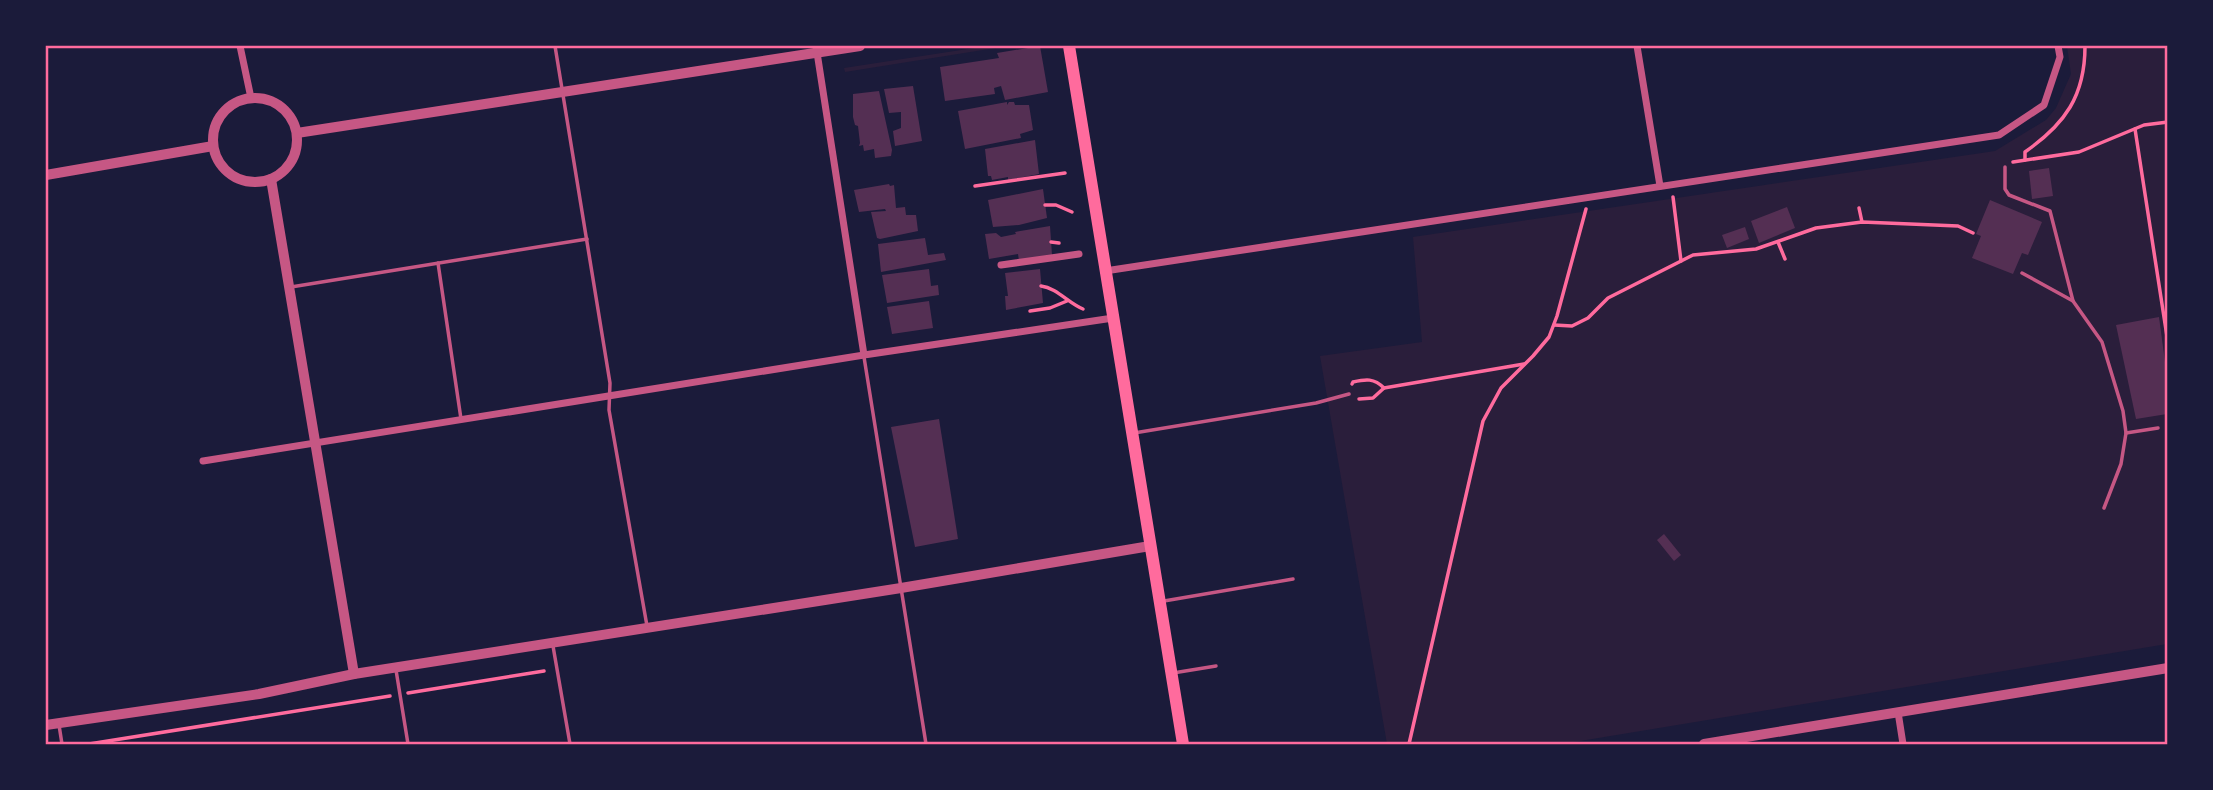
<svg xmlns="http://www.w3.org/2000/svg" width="2213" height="790" font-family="'Noto Serif',serif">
<rect width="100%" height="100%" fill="#1b1b3a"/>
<g fill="#2a1e3b">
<polygon points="987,46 1008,46 845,72 844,68"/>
<polygon points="2067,46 2167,46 2167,644 1562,744 1387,744 1320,356 1422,342 1413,237 1995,151 2046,120 2056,108 2071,74"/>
</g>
<g fill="#542f53">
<polygon points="1040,46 1048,92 1005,100 1001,86 994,88 995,94 945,101 940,67 999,58 997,53"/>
<polygon points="913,86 922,141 895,146 893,131 901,128 901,112 889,113 884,89"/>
<polygon points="879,91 892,150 891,156 875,158 874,149 864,151 863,145 859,146 860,143 858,126 855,125 853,117 853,94"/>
<polygon points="1007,102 1007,105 1009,102 1014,102 1015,105 1029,105 1033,130 1020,134 1021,138 965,149 958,111"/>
<polygon points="1035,140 1039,174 1008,180 1008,177 992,180 991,176 988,176 985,149"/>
<polygon points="2049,168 2053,196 2032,199 2029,171"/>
<polygon points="889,184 890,186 894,185 896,208 905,207 906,215 916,215 918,231 880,239 877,238 871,212 886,211 885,209 859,212 854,190"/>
<polygon points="1043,189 1047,218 1019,225 993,227 988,200"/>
<polygon points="1990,200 2042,222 2028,255 2022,253 2013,274 1972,258 1981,236 1976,234"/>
<polygon points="1787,207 1795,228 1759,243 1751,221"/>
<polygon points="1050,226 1052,255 1019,261 1018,254 989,259 985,234 996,233 1001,237 1016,234 1015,232"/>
<polygon points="1745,227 1749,239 1727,248 1722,235"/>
<polygon points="925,238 928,255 944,253 946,260 881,272 878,244"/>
<polygon points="929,269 931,286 938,285 939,295 887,303 882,275"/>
<polygon points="1040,269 1043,303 1006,310 1005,296 1008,296 1005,273"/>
<polygon points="929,301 933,328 892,334 887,307"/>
<polygon points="2159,317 2167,377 2167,414 2136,419 2116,325"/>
<polygon points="939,419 958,539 915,547 891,427"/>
<polygon points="1664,534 1681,555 1674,561 1657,540"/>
</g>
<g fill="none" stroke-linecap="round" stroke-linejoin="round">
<g stroke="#ff6b9d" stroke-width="3.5">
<polyline points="2135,129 2168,343"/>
<path d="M2025,160V152C2065,124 2085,96 2085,46"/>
<polyline points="2013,162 2079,152 2144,125 2168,122"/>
<polyline points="975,186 1065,173"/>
<polyline points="1673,197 1681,261"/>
<polyline points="1045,205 1056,205 1072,212"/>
<polyline points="1859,208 1862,222"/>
<polyline points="1051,242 1059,243"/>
<polyline points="1778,242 1785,259"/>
<path d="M1041,286C1057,288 1068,303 1083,309"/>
<polyline points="1030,311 1050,308 1067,301"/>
<polyline points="1554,325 1572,326 1588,318 1608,298 1693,255 1756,249 1816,228 1862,222 1958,226 1973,233"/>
<path d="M1352,384L1353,382C1366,379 1374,378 1384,388"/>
<polyline points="1359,399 1373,398 1384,388 1524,364"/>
<polyline points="408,693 544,671"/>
<polyline points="89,744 390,696"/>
<polyline points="1409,744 1483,421 1501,388 1533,356 1549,337 1557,316 1586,209"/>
</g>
<g stroke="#c65784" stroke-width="3.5">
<polyline points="555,46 610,383 609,410 647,626"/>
<polyline points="2005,167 2005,189 2009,195 2050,211 2073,301 2102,342 2123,411 2126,433 2121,464 2104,508"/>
<polyline points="438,263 461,419"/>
<polyline points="2022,273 2073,301"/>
<polyline points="291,287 587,239"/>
<polyline points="864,357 926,744"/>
<polyline points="1134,433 1316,403 1349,394"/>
<polyline points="2126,433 2158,428"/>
<polyline points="1164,601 1293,579"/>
<polyline points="553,646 570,744"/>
<polyline points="396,670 408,744"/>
<polyline points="1173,673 1216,666"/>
<polyline points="59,725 62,744"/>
</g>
<g stroke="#c65784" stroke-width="7">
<polyline points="240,46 251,98"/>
<polyline points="816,46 864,355"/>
<polyline points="1637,46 1660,186"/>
<polyline points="1001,265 1079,254"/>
<polyline points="1105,271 1999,135 2044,105 2060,57 2058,46"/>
<polyline points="203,461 864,355 1113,318"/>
<polyline points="1898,712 1903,744"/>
</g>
<g stroke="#c65784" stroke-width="10">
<circle cx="255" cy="140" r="42"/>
<polyline points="297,133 860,46"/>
<polyline points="46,175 213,146"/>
<polyline points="271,179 354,674"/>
<polyline points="46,725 259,694 354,674 901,588 1150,546"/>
<polyline points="1704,744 2168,668"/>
</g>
<polyline stroke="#ff6b9d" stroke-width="12" points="1069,46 1183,744"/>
</g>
<rect width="2213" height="790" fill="none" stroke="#1b1b3a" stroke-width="94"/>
<rect x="47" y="47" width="2119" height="696" fill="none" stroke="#ff6b9d" stroke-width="2.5"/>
</svg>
